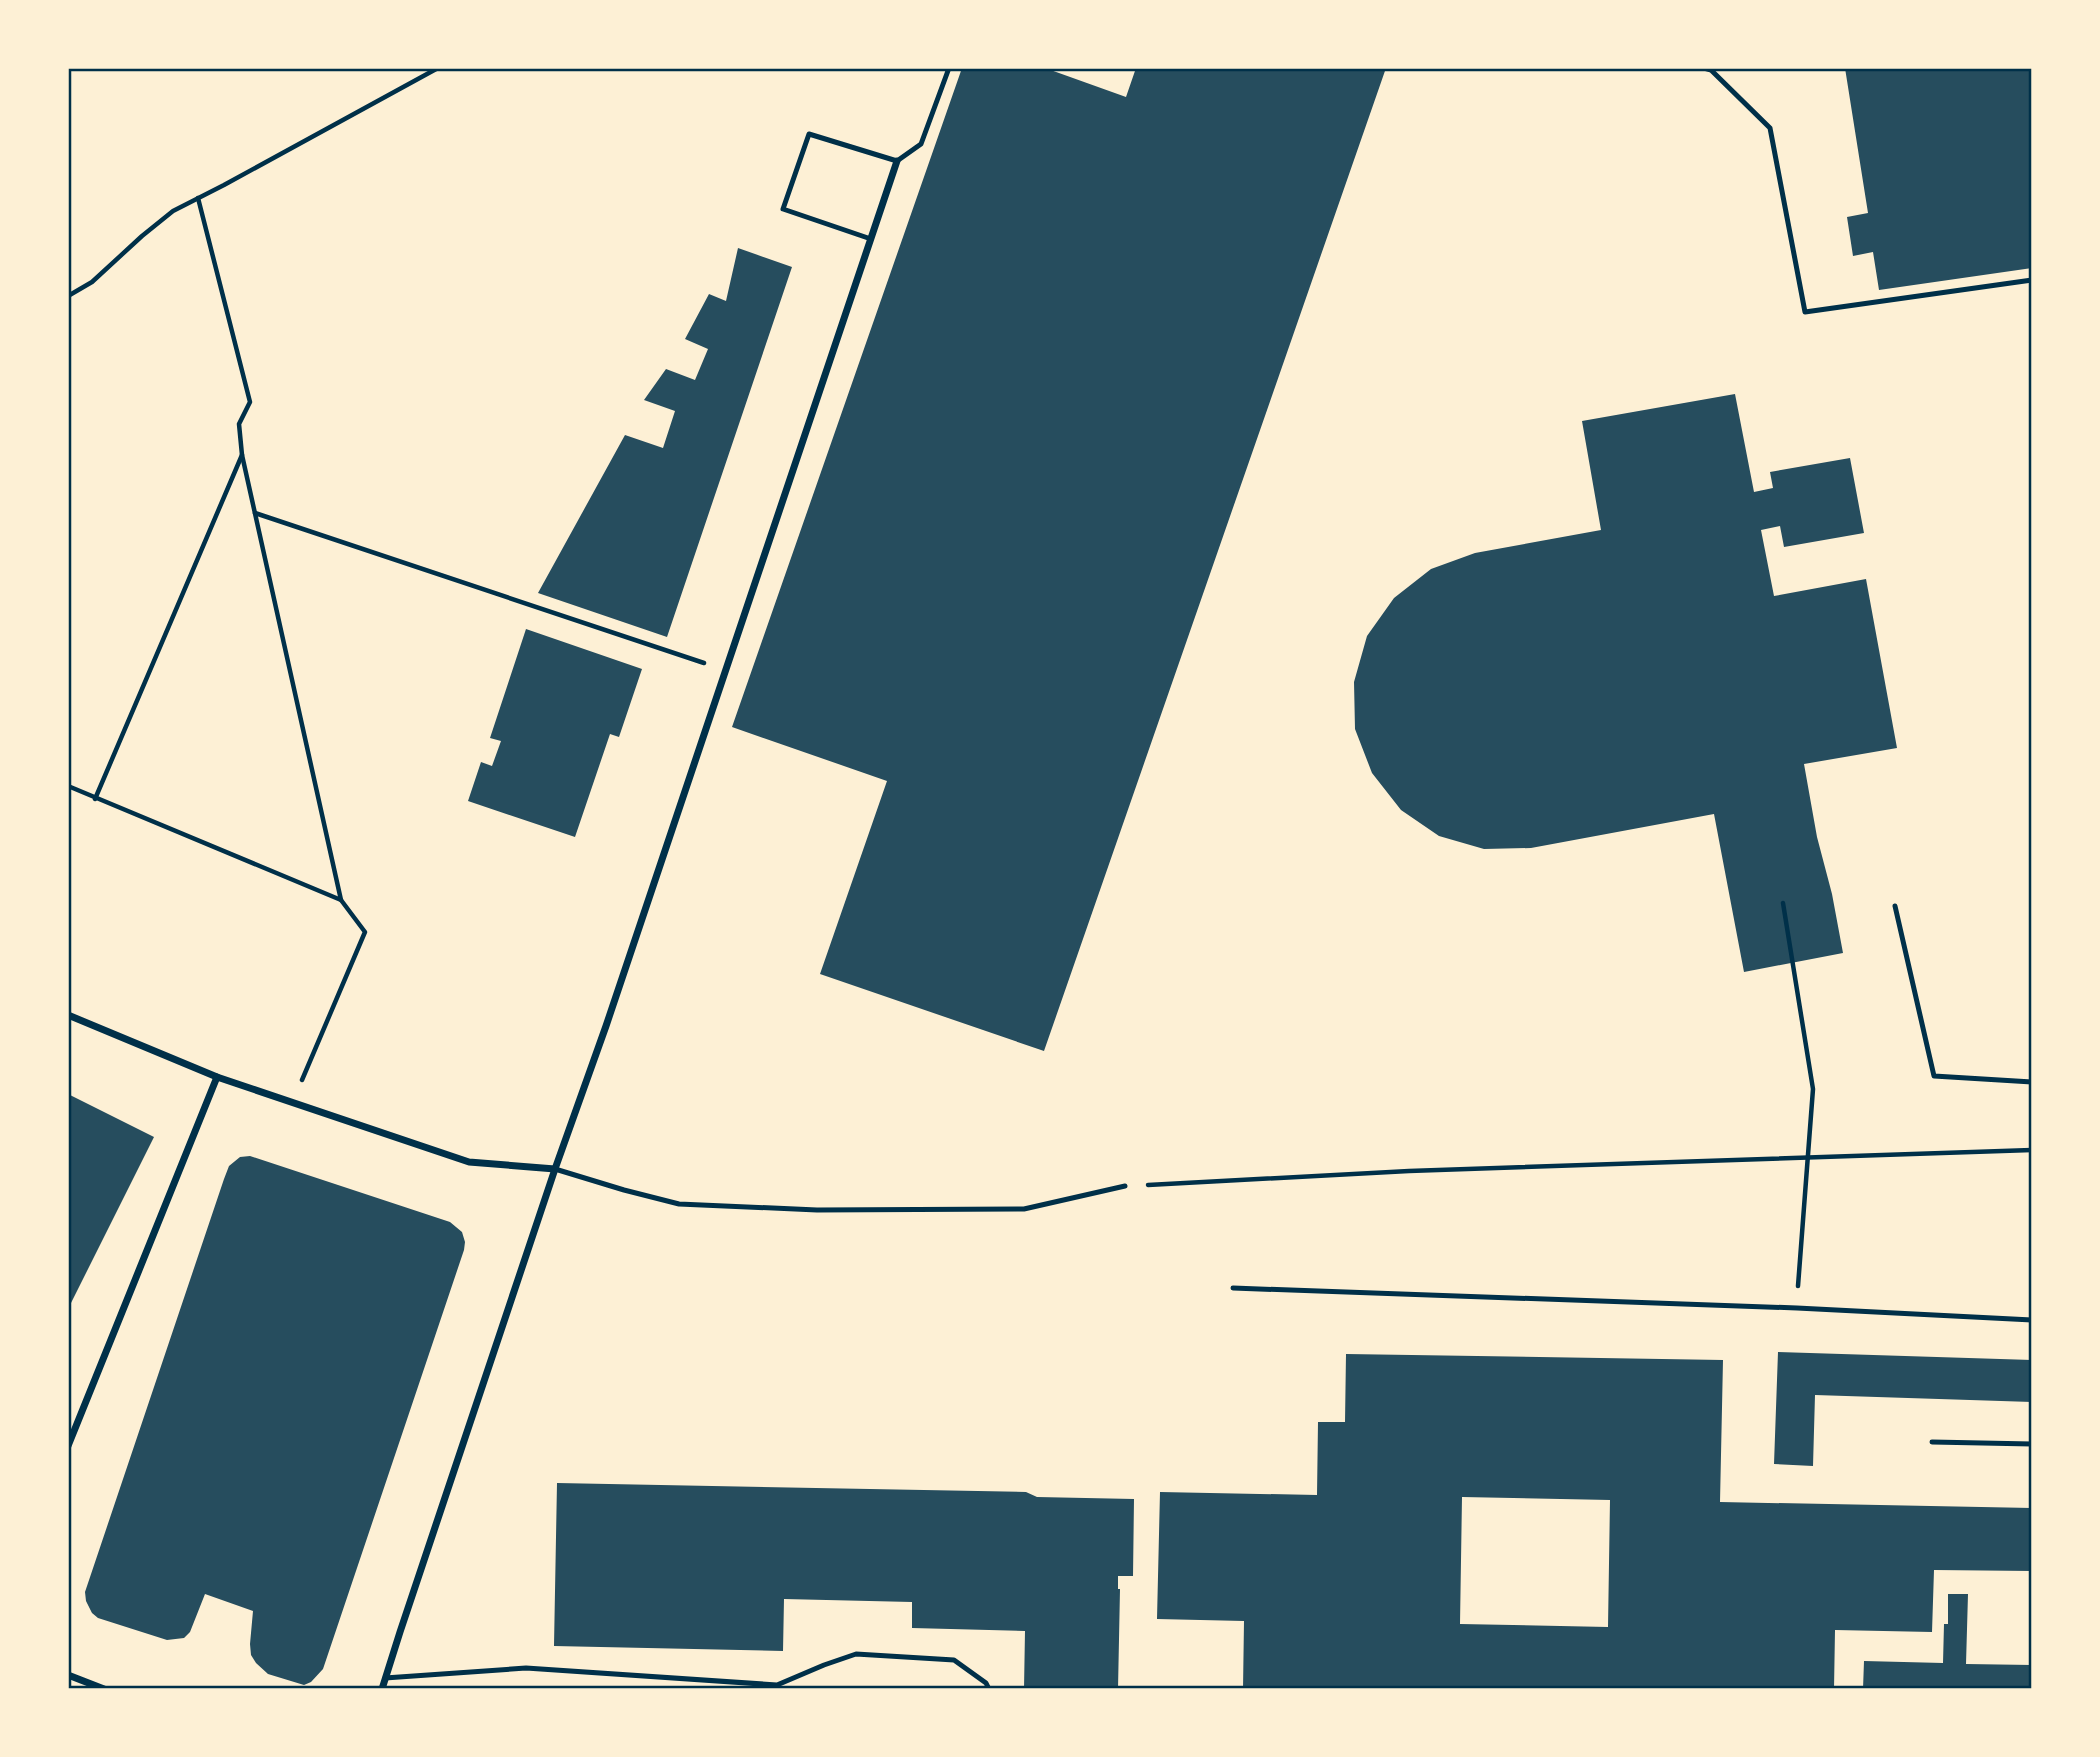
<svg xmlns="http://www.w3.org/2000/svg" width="2100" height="1757" font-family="Ubuntu,sans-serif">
<rect width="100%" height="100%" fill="#fdf0d5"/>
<g fill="#264d5e" fill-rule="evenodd">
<polygon points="962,68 1045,68 1126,97 1136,68 1386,68 1044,1051 820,974 887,781 732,727"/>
<polygon points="1845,68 2032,68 2032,268 1879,290 1873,252 1853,256 1847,217 1868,213"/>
<polygon points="738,248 792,267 667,637 538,593 625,435 663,448 675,411 644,400 666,369 695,380 708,349 685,339 709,294 726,301"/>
<polygon points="1735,394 1754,492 1773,488 1770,472 1850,458 1864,533 1784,547 1780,526 1761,530 1774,596 1866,579 1897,748 1804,764 1817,837 1832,894 1843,953 1744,972 1714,814 1531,848 1484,849 1439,836 1401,810 1372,773 1355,729 1354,682 1367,636 1394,598 1431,569 1475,553 1601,530 1582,421"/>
<polygon points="526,629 642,669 619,737 610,734 575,837 468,801 481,762 492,766 501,741 490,738"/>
<polygon points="68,1094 154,1137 68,1309"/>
<polygon points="250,1156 450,1222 462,1232 465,1242 464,1250 323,1669 311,1682 304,1685 268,1674 256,1663 251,1655 250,1644 253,1611 205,1594 190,1632 184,1638 167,1640 98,1618 92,1613 86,1601 85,1592 224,1179 229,1166 240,1157"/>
<polygon points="1778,1352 2032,1360 2032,1402 1815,1395 1813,1466 1774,1464"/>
<path d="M1346,1354L1723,1360L1720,1502L2032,1508V1571L1934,1570L1932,1632L1835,1630L1834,1689H1243L1244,1621L1157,1619L1160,1492L1317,1495L1318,1422H1345ZM1462,1497L1610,1500L1608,1627L1460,1624Z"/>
<polygon points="557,1483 1026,1492 1037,1497 1134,1499 1133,1576 1118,1576 1118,1589 1120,1589 1118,1689 1024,1689 1025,1631 912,1628 912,1602 784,1599 783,1651 554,1646"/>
<polygon points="1948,1594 1968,1594 1966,1664 2032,1665 2032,1689 1863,1689 1864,1661 1943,1663 1944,1624 1948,1624"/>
</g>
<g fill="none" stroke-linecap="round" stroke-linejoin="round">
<g stroke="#003049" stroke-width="4.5">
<polyline points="198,198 250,402 239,424 242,455 341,900"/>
<polyline points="68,296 92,282 142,236 173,211 224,185 438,68"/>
<polyline points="255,513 704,663"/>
<polyline points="68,786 341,900 365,932 302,1080"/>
<polyline points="95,799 242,455"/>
<polyline points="1783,903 1813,1089 1798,1286"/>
<polyline points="1148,1185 1409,1171 2032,1150"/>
</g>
<g stroke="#003049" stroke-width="5">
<polyline points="1704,68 1711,70 1770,128 1805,312 2032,280"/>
<polyline points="871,239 783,209 809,134 897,161 921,144 949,68"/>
<polyline points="1895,906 1934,1076 2032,1082"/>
<polyline points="555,1169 624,1190 679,1204 817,1210 1024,1209 1125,1186"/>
<polyline points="1233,1288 1797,1308 2032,1320"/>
<polyline points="1932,1442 2032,1444"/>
<polyline points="385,1678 526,1668 777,1685 824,1665 856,1654 954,1660 986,1683 989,1689"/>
</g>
<g stroke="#003049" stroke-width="7">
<polyline points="68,1015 217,1077 469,1162 555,1169"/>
<polyline points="68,1446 217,1077"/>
<polyline points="68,1675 104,1689"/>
<polyline points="382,1689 400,1632 555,1169 606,1026 897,161"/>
</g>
</g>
<rect width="2100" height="1757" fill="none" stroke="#fdf0d5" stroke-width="140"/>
<rect x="70" y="70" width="1960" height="1617" fill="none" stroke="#003049" stroke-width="2.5"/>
</svg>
